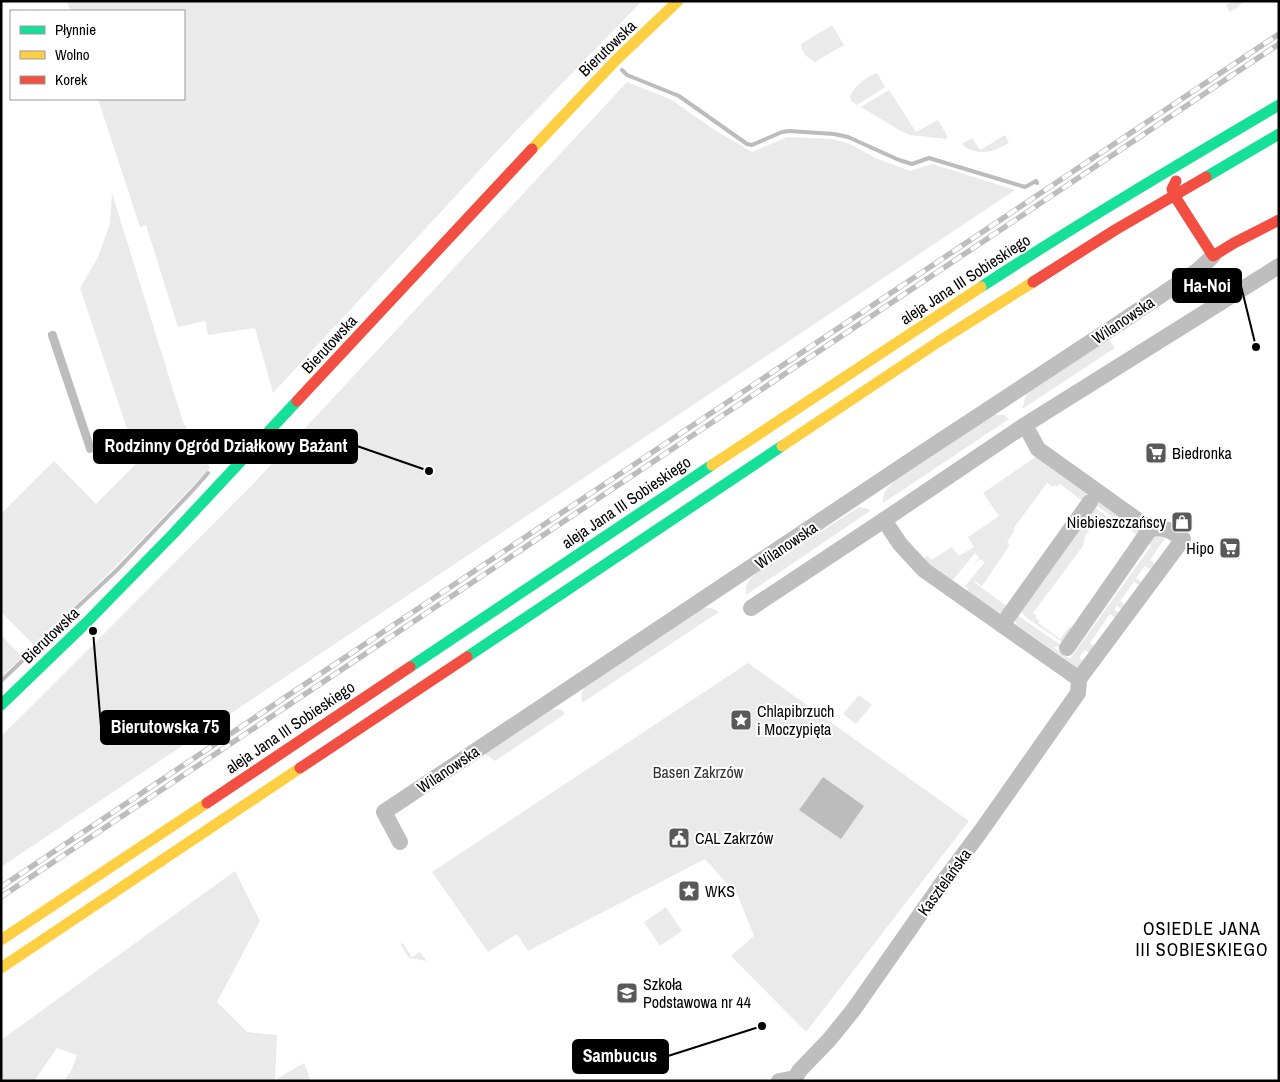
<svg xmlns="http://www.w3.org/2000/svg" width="1280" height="1082" font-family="'Archivo Narrow',sans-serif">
<rect width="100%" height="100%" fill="#fff"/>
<g fill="#eaeaea">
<polygon points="67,1 642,1 513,134 273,393 255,328 208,335 205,321 178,327 146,225 140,227 98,99 184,99 184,11 70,11"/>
<polygon points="1232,1 1244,1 1237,8 1230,12 1226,5"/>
<path d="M832,25L844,45L815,62C808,58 801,53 801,44Z"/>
<path d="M877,73L885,87L857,105L851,101L850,96C856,85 865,77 877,73Z"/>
<polygon points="627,82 672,100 713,129 752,152 787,137 833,139 850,144 878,159 910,171 932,164 1015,190 1,867 1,736 34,704 254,483"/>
<polygon points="889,90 916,132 938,120 948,137 946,139 910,135 899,130 861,107"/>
<path d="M1005,135L1009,143C996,150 989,154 974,151C969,149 966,149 963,145V143L972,138L980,150Z"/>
<polygon points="112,193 183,422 210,468 112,570 34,645 1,612 1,514 54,461 96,504 138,462 80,288 98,257 110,224"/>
<polygon points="1108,338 1115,348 1022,409 1026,395 1031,391"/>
<path d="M993,415H1004L1009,419L883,503C882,492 888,487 895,481Z"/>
<polygon points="1037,456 1085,488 1086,496 1084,502 1060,484 1057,487 1054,485 1053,487 1047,483 1013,529 1015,530 1007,542 1010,545 982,586 975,581 974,582 1009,608 1002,612 998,612 979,599 973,600 965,593 968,589 965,586 985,562 980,559 974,564 979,558 975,553 953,580 953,583 937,569 921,560 928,555 931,560 952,547 959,556 974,547 968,537 999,516 983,493"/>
<polygon points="1099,501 1141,525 1137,541 1133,538 1136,534 1094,504"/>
<polygon points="1093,506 1113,521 1111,525 1100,517 1085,536 1083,546 1033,613 1037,616 1035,618 1040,621 1038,623 1060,639 1070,626 1074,629 1065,644 1028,619 1019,610"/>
<path d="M859,507L868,509L870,511L746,595C744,583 750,579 758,572Z"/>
<path d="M1153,532L1167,535L1150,560L1158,566L1153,571L1145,566L1136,578L1145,584L1142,587L1134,582L1120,601L1128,607L1125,611L1117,606L1114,610L1122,615L1118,620L1110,614L1090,643L1098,649L1093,656L1085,650L1079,658L1087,664L1082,668H1074L1064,662V658L1018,626C1015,622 1014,619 1016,614L1062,646L1053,647L1070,659L1151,546L1146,542Z"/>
<path d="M704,608H711L719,612L582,703C581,696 581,693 585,687Z"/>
<polygon points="1,635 22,657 1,677"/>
<polygon points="748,663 969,821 806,1032 731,956 754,936 738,896 705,859 528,951 517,934 488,952 432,872"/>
<polygon points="859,695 872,705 856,724 843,714"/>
<polygon points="557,709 562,710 565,714 495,761 485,754 551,710"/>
<polygon points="235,871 260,921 217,1002 247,1032 277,1035 275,1080 304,1063 310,1079 310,1081 64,1081 72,1069 77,1055 57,1048 34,1081 1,1081 1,1040"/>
<polygon points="666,907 682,931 660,946 644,922"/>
<polygon points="402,942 412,957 420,952 427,961 409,958 401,945"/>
</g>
<g fill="#bcbcbc">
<polygon points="51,331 54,331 56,332 95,449 94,452 89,453 87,452 48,336 48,333"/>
<polygon points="823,777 864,806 841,839 799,810"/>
</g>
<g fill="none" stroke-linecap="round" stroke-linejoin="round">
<g stroke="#bcbcbc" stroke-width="4">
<polyline points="622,70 627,75 679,96 747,144 752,145 782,132 789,131 834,134 848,137 899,160 912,164 929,158 1025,187 1036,181 1037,183"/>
<polyline points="38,644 117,570 192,491 208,473"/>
<polyline points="1,681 22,661"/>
</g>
<g stroke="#bebebe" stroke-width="16">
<polyline points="1025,425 1038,449 1150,529 1067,648"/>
<polyline points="884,520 900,544 924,570 1079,679"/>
<polyline points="751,608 884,520 1025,425 1279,266"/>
<polyline points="1002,625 1090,502"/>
<path d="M1079,679L1183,539C1170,531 1165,526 1150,529"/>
<polyline points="400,842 384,812 922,453 1121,322 1197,271 1213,256"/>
<polyline points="779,1081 795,1078"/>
<polyline points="794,1081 799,1071 829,1040 854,1009 940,886 981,831 1078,693 1079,679"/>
</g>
<g stroke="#16e098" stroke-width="11">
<polyline points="1206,177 1279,134"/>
<path d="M981,287C1079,223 1179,164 1279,105"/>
<polyline points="467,657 782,446"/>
<polyline points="410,667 712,465"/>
<polyline points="1,705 86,623 173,534 297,401"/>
</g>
<g stroke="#ffcf43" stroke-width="11">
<polyline points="532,149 616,60 678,1"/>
<polyline points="782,446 938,342 1033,282"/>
<polyline points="712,465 981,287"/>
<polyline points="1,940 207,803"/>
<polyline points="1,968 300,768"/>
</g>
<g stroke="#f24e42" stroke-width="11">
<polyline points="1176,181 1172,189 1174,195 1213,256 1234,243 1279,220"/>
<polyline points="1033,282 1115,230 1206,177"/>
<polyline points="297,401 532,149"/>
<polyline points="300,768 467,657"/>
<polyline points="207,803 410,667"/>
</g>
<g stroke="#bdbdbd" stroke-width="5.5">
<g id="rail">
<polyline points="1,887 1279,34"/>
<polyline points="1,897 1279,44"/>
</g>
</g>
<use href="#rail" stroke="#fff" stroke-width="4" stroke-dasharray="11" stroke-linecap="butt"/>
</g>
<defs>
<g id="supermarket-square" transform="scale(1.125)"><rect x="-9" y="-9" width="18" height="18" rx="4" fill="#595959" stroke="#fff"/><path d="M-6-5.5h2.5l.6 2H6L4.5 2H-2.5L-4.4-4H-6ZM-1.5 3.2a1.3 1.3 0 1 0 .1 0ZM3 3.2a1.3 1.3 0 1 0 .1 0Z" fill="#fff"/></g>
<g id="shop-square" transform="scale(1.125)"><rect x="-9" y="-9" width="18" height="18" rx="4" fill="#595959" stroke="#fff"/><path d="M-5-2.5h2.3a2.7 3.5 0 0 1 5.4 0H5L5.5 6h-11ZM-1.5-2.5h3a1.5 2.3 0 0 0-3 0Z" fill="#fff"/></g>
<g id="sight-square" transform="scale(1.125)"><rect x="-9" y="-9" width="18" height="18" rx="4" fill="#595959" stroke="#fff"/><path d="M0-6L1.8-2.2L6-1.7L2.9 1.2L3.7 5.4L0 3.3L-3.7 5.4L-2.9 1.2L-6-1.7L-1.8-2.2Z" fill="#fff"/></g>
<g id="civic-square" transform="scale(1.125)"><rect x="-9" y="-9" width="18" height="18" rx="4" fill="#595959" stroke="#fff"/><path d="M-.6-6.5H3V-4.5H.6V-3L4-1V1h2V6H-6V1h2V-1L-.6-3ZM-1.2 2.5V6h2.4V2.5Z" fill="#fff"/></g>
<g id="school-square" transform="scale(1.125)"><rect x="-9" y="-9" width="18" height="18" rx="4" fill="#595959" stroke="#fff"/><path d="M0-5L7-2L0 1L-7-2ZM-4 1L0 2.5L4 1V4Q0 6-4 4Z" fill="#fff"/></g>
</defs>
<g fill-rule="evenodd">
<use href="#supermarket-square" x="1156" y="453"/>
<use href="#shop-square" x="1182" y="522"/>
<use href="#supermarket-square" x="1230" y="548"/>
<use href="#sight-square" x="741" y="720"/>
<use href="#civic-square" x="679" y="838"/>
<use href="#sight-square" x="689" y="891"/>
<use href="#school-square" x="627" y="993"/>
</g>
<g text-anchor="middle" stroke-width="4" stroke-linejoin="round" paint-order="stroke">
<g font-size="16" fill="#000" stroke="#fff">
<text transform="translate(607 48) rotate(-44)" y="6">Bierutowska</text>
<text transform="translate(965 279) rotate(-33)" y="6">aleja Jana III Sobieskiego</text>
<text transform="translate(1123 320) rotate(-34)" y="6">Wilanowska</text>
<text transform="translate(329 344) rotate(-47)" y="6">Bierutowska</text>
<text transform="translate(626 502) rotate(-34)" y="6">aleja Jana III Sobieskiego</text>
<text transform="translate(786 545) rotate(-34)" y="6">Wilanowska</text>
<text transform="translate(50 635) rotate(-44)" y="6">Bierutowska</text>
<text transform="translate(290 727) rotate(-34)" y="6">aleja Jana III Sobieskiego</text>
<text transform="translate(448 769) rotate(-34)" y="6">Wilanowska</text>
<text transform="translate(944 882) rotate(-54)" y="6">Kasztelańska</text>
</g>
<g font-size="16" fill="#000" stroke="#fff" text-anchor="start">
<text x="1172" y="459">Biedronka</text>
<text x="1166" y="528" text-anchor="end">Niebieszczańscy</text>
<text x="1214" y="554" text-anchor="end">Hipo</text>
<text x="757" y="717">Chlapibrzuch<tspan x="757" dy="18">i Moczypięta</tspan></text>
<text x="695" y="844">CAL Zakrzów</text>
<text x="705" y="897">WKS</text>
<text x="643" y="990">Szkoła<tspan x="643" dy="18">Podstawowa nr 44</tspan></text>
</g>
<g font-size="16" fill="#303030" stroke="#fff">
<text x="698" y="778">Basen Zakrzów</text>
</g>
<g font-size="18" letter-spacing="1" fill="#000" stroke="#fff">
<text x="1202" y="935">OSIEDLE JANA<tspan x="1202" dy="21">III SOBIESKIEGO</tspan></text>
</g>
</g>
<path fill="none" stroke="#000" stroke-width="2" d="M1256 347L1241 286M429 471L357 446M93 631L101 727M762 1026L668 1056"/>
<g fill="#000" stroke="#fff" stroke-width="2">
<circle cx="1256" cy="347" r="5"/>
<circle cx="429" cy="471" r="5"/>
<circle cx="93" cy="631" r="5"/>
<circle cx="762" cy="1026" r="5"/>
</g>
<g fill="#000" stroke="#000" stroke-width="2">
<rect x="1173" y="269" width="68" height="33" rx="5"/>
<rect x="94" y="430" width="263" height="33" rx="5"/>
<rect x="101" y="711" width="128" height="33" rx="5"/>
<rect x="573" y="1040" width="95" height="33" rx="5"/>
</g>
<g font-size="18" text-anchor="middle" font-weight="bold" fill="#fff">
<text x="1207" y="292">Ha-Noi</text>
<text x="226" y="452">Rodzinny Ogród Działkowy Bażant</text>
<text x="165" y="733">Bierutowska 75</text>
<text x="620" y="1062">Sambucus</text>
</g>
<rect width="1280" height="1082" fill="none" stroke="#000000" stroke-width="5"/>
<rect x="10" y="10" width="175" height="90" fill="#ffffff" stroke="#999999"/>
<rect x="20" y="26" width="25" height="8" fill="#16e098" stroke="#999999"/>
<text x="55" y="35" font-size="15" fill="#000000">Płynnie</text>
<rect x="20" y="51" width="25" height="8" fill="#ffcf43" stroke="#999999"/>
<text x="55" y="60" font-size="15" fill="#000000">Wolno</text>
<rect x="20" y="76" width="25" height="8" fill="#f24e42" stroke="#999999"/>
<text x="55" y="85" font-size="15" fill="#000000">Korek</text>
</svg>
